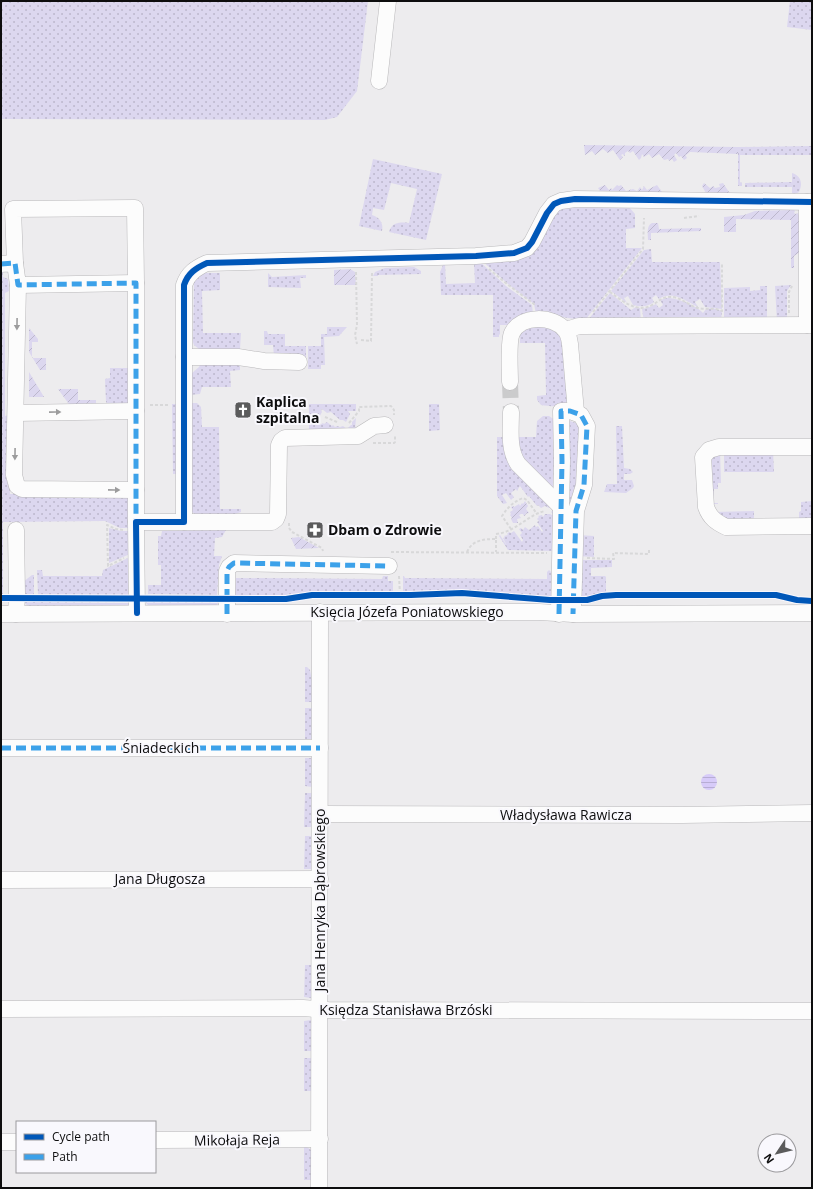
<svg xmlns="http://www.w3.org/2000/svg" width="813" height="1189" font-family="'Open Sans',sans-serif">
<defs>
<pattern id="grass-dots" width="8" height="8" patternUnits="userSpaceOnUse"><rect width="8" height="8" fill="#dcd7ef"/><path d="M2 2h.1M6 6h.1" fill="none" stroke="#bcb7cc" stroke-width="1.8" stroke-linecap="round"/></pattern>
<pattern id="garden-furrows" width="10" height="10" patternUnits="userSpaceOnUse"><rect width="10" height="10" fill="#dcd7ef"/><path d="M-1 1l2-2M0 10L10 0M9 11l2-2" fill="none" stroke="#bcb7cc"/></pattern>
<pattern id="water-rules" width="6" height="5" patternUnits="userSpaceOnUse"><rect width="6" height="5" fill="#d7cbf9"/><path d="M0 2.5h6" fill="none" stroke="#b7add4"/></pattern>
</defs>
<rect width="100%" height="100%" fill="#edecee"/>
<g fill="url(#grass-dots)">
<polygon points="1,1 368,1 357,91 337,117 325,120 1,119"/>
<polygon points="790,1 812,1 812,30 787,27"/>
<polygon points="812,146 812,155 740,155 740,182 742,183 742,186 738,186 738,147"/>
<path d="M373,159L442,174L426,240L389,232C392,222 400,222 409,223L417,189L391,183L384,210L373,208L372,215C379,217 384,223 382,231L359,226Z"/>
<path d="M792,173C801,176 803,183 799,192L792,196V187H745V183L792,182Z"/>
<path d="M561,206L629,207L635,214V228L626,229V248H642L586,319C569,320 553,314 536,314L534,304L508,284L480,259H513Z"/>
<path d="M651,249L652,262H720L722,309L705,307L700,299L695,302L698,307C685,301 673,290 659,299L656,295L652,298L654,302C647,307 642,307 633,305L628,296L624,298L627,303L611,291L644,250Z"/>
<polygon points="477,259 506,286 532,305 533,314 510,325 500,325 500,334 499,335 499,337 493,337 493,295 441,295 440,272 443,265 445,264 446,284 475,283 474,263"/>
<polygon points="414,267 421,271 421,274 378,275 378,276 373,276 375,272 385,268"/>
<polygon points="1,270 3,271 3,277 8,279 9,291 5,293 5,416 9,415 10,494 121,494 127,497 129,500 130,528 120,528 105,521 3,522 3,595 1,595"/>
<polygon points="203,273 220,273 220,290 202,291 203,333 241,333 240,349 199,349 194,345 193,342 194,282 195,279"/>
<polygon points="268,273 272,277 306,275 306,278 300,278 301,288 268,287"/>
<polygon points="791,285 787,291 787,322 777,322 775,286"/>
<polygon points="760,286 767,286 767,322 724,322 724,288 750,287 750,291 760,290"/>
<polygon points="610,293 631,310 636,307 640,308 641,322 587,321"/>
<path d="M667,298C677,298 696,305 703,313L706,309L712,308L722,311L721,321L644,322L642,309L650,307L656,304L659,308L663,305L660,300Z"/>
<path d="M545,324L563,336L568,400C562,409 551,406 541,405L537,400V396L546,395L545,343H520V330Z"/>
<polygon points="327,327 347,327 339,336 324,337 325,365 321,365 321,369 308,369 308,346 321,346 321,334 327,334"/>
<polygon points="264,331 267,331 268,334 285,334 285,346 306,346 306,358 274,356 273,345 264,345"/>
<polygon points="238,364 240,366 240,370 230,371 231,387 202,387 200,394 190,395 191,374 199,367 200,365"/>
<polygon points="110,368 130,368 131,401 127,405 108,404 106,402 105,379 110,378"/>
<polygon points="191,403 197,403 201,407 202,427 219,427 220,509 241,509 241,512 232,515 198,516 192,512"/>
<polygon points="172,404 178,404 178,474 173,474"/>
<polygon points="309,404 356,404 356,411 348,411 350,414 346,422 343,420 340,420 331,412 327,413 322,409 321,410 322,412 317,421 320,425 323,423 324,424 327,422 332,426 333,425 335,427 337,426 340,427 343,426 347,429 351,425 352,425 352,422 356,418 355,429 309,430"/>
<polygon points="429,404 439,404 440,430 429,431"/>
<polygon points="543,416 549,416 555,420 558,495 519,459 516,437 536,437 537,421"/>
<polygon points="570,421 579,424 581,482 571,506 568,506 568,422"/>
<polygon points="616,426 622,426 624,468 630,469 633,472 630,474 624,474 624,480 632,480 634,486 633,488 626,493 604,492 607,484 617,484"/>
<polygon points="497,437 505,437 554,504 549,508 545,506 541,508 538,505 537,506 529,496 528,497 520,486 518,489 518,490 517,491 516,489 511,493 514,497 511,500 506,493 502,495 507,503 503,504 497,496"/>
<polygon points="720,451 721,483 718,483 718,489 714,489 714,503 718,503 718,504 710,504 709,459"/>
<polygon points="724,451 773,451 774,472 724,472"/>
<polygon points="812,501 812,522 799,522 799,512 801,511 801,502"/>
<polygon points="556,508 556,551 508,550 499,536 500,535 507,546 503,538 505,537 504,536 508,535 507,534 509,532 511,533 514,531 522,542 523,540 520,535 522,533 519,529 521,528 523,530 525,527 529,530 535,525 536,527 538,526 542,532 543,531 537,522 539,521 537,519 539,517 538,516 542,515 543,517 545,514 550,514 552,515 553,514 551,512"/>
<polygon points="754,511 754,519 729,522 713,512"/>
<polygon points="109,528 121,531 130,531 130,554 109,563"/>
<polygon points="226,530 222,537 215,538 214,556 222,556 219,565 217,595 148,594 148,585 161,585 161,565 158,565 158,536 161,536 162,531"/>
<polygon points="578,535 594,536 594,557 578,556"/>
<polygon points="130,557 131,595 38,595 37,570 42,570 43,576 102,576 103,570"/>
<polygon points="578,560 612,560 612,567 591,568 591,576 605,576 606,577 606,592 587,596 577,597"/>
<path d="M549,570L551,572L555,598C525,598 495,591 465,590C444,589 423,591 403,591V576H404L405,578L547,579V572Z"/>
<polygon points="32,575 34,575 34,595 22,594 23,582"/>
<polygon points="383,576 388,576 388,581 393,581 393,591 315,591 286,595 235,595 236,578 382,579"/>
<polygon points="23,602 131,603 129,606 28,606"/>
<polygon points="145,602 219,602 216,606 149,606"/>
<polygon points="305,667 307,667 310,670 314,692 312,702 305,702"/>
<polygon points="305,708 312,708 314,710 314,739 305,739"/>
<polygon points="305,758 314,758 312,787 305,786"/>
<polygon points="305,793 312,793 314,826 311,827 304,827"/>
<polygon points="305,836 312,836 314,838 314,869 304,869"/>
<polygon points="305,965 311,965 313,967 311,998 304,997"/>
<polygon points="311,1020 312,1024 313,1050 311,1051 304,1051 304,1021"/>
<polygon points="304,1058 311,1058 313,1059 311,1091 304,1091"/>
<polygon points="304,1145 311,1150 313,1179 311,1180 304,1180"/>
</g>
<g fill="url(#garden-furrows)">
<polygon points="584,145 738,147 738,154 690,152 686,155 685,154 687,158 684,160 681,156 679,157 676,153 674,155 677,160 674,162 672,159 669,161 668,159 664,160 659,154 652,158 649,154 644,157 642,154 641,158 639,160 633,151 630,153 628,151 625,153 625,155 624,156 623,154 621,155 623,157 620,160 613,150 608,153 603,149 595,155 592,151 585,155"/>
<polygon points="704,183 710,188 713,186 715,188 720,187 719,184 723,183 731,195 707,195 702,186"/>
<polygon points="605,185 609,190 611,188 612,190 617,185 619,186 621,185 626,191 633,189 637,191 640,187 642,190 644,186 647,190 657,185 664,195 603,195 598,188"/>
<polygon points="794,210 795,211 794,213 796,214 798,213 799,216 800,252 794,256 794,268 791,268 791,220 736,219 736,232 724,232 724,217 744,215 755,211"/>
<path d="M652,223H658L659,229L701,228V231L651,233V240H648C648,234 646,226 652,223Z"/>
<polygon points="350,269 355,272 356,285 334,285 334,270"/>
<polygon points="29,328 38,339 38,342 32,342 32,358 46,358 46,370 40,370 29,352"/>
<polygon points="29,372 44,397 29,397"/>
<polygon points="58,389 78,389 78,400 96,400 96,407 71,407"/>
<polygon points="525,501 528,506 526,509 529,513 525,514 526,515 524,516 523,514 521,514 519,515 521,518 517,519 518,523 513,523 511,519 512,518 510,515 511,514 510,512 513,510 511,507 513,506 514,507 519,504 520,506 522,503 523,504"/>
<polygon points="299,537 319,548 296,549 291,538"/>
</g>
<circle fill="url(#water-rules)" cx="709" cy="782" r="8"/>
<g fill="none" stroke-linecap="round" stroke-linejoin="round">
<polyline stroke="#cbcbcc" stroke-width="16" stroke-dasharray="16 8" stroke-linecap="butt" points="510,382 511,412"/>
<g stroke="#b9b8ba" stroke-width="17">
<g id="minor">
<polyline points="379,81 388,1"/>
<polyline points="15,263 13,209 135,208 136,283"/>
<polyline points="1,264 15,263 18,285 136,283 136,522"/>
<polyline points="18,285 14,475 17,486 22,489 136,490"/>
<polyline points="807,325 807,202"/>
<polyline points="566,330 579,326 812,325"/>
<polyline points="184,357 238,357 264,361 299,362"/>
<path d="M510,382C510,372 508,341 512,333C521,315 553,315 565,330C569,334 569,339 570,344L576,412"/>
<path d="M511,412C511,430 508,449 518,464L561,507"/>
<polyline points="16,413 136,411"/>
<path d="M812,447H719L709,450L703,457L706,507C710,518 716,522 726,527L812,526"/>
<polyline points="184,522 272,522 276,519 278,514 279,445 281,441 285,438 358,436 374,426 385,425"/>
<path d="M137,613L136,522H184V285C188,273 196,268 207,263L476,256L514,253L527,248L532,242L547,213L554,204L561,201L575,199L812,202"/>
<polyline points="1,614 539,612 573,614 812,613"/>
<polyline points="16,614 17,595 16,530"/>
<polyline points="227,614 227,571 229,567 234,563 389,566"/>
<polyline points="559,614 562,461 561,411 570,411 581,415 587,426 584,485 576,511 573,614"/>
<polyline points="1,748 320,748"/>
<polyline points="320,814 682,815 812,813"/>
<polyline points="1,880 320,879"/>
<polyline points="1,1009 303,1008 328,1010 812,1011"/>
<polyline points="155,1140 320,1139"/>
<polyline points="1,1142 17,1142"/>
<polyline points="319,1188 320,612"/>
</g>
</g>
<g stroke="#d8d8d9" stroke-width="2" stroke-dasharray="3 2" stroke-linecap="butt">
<polyline points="684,218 699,216"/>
<polyline points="489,269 507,284 534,304 534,307"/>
<polyline points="356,272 357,325 355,335 357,344"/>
<path d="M610,292C621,300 637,314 652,305C658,302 662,297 669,297C680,296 687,305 698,308C706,310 714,307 722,311V263"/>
<polyline points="593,312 643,249 644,218"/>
<polyline points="789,313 789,292 792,286"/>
<polyline points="361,340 371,341 372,273"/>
<polyline points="150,405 170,405"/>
<polyline points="325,417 337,422"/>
<polyline points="349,423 359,411 359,407 391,406 394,410 394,415"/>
<polyline points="373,443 394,443 395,442 395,435"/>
<polyline points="289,523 289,528 292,532 322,548 323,551"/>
<path d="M511,529L502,516C508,507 513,502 523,498L527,500L537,514"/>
<polyline points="123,530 116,529 107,525 108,566 124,558"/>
<path d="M496,539V534C516,532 527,515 545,511"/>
<polyline points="391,552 547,553"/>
<path d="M467,552C472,540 484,539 496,539V552"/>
<polyline points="587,558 614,559 613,553 649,554 649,550"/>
<polyline points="399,576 400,595"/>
</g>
<use href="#minor" stroke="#fcfcfc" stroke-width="16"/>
<g stroke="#3ca1e9" stroke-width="5" stroke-dasharray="10 5" stroke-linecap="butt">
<polyline points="1,264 15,263 18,285 136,283 136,522"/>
<polyline points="227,614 227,571 229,567 234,563 389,566"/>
<polyline points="559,614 562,461 561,411 570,411 581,415 587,426 584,485 576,511 573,614"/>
<polyline points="1,748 320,748"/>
</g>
<g stroke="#f9f8fd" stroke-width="8">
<g id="cycleway">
<polyline points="1,598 286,599 312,595 411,595 462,593 550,600 587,600 602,596 616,595 776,595 797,600 812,601"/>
<path d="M137,613L136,522H184V285C188,273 196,268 207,263L476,256L514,253L527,248L532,242L547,213L554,204L561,201L575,199L812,202"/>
</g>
</g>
<use href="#cycleway" stroke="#0057b8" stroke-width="6"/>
</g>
<defs><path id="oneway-solid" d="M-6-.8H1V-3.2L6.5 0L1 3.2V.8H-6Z"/></defs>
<g fill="#9c9c9d">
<use href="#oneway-solid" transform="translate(17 324) rotate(91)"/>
<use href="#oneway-solid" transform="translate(55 412) rotate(-1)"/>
<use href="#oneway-solid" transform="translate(15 454) rotate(91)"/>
<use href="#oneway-solid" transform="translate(114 490) rotate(1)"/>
</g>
<defs>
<g id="church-square" transform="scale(0.9)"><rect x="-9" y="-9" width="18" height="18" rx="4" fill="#5b5b5c" stroke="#f9f8fd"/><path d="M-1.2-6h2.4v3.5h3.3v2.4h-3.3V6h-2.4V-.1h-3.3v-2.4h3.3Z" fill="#fff"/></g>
<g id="pharmacy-square" transform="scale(0.9)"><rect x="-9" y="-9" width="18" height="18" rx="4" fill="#5b5b5c" stroke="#f9f8fd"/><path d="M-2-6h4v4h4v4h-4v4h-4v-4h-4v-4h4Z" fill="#fff"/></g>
</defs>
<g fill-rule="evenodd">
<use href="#church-square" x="243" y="410"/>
<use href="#pharmacy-square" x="315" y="530"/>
</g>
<g text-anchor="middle" stroke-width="4" stroke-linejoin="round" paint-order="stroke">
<g font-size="14" font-weight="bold" fill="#0d0d0e" stroke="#f9f8fd" text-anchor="start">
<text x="256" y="407">Kaplica<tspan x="256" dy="16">szpitalna</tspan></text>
<text x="328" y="535">Dbam o Zdrowie</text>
</g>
<g font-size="14" fill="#0d0d0e" stroke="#f9f8fd">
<text x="407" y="617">Księcia Józefa Poniatowskiego</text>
<text x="161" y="753">Śniadeckich</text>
<text x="566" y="820">Władysława Rawicza</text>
<text x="160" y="884">Jana Długosza</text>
<text transform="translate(320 900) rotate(-90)" y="5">Jana Henryka Dąbrowskiego</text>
<text x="406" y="1015">Księdza Stanisława Brzóski</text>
<text transform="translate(237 1140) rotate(-1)" y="5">Mikołaja Reja</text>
</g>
</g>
<rect width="813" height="1189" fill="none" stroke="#0d0d0e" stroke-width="4"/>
<rect x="16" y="1121" width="140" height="52" fill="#f9f8fd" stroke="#9b9a9d"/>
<rect x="24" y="1134" width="20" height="6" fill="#0057b8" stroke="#9b9a9d"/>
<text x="52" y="1141" font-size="12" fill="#0d0d0e">Cycle path</text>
<rect x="24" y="1154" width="20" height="6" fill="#3ca1e9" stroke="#9b9a9d"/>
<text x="52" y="1161" font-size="12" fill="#0d0d0e">Path</text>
<g transform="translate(777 1153) rotate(235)"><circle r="19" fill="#f9f8fd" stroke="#9b9a9d"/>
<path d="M0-3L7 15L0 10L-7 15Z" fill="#5b5b5c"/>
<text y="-6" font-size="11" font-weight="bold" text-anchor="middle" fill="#0d0d0e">N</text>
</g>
</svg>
